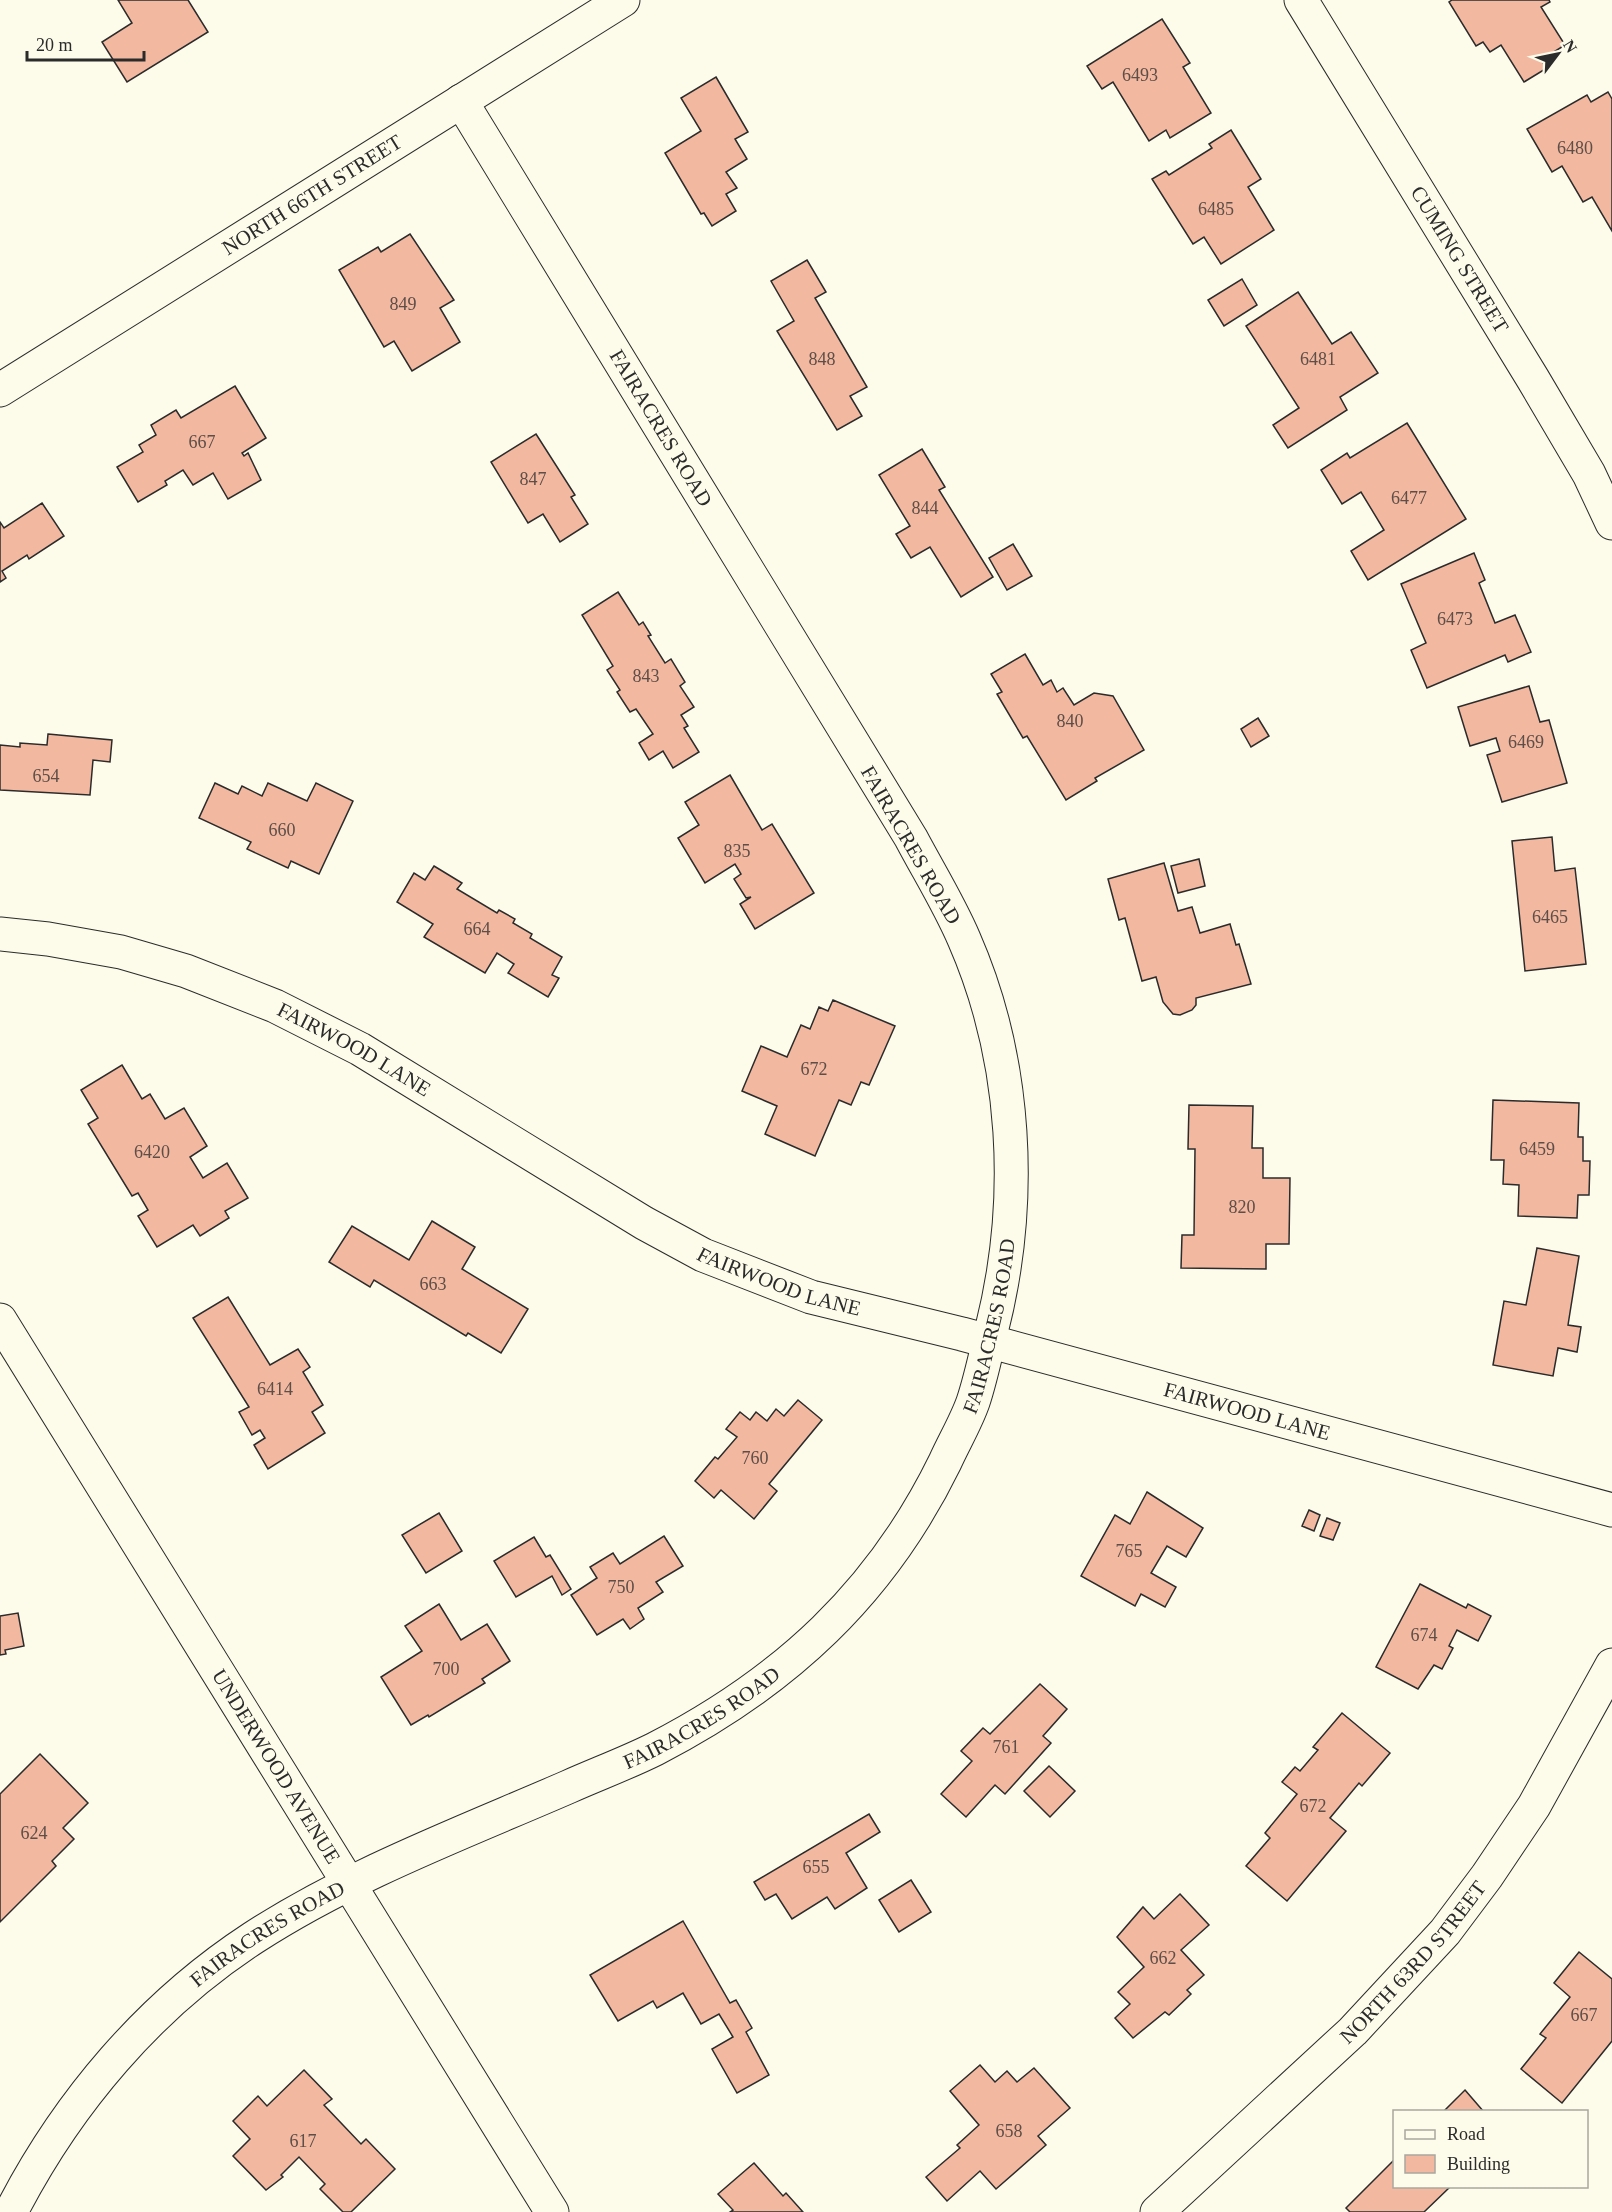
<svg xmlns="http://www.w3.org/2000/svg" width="1612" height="2212" font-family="Georgia,serif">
<rect width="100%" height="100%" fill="#fdfbea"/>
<g fill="#f2b8a0" stroke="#2b2b2b" stroke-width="1.5">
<polygon points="118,0 188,0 208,32 127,82 102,42 132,23"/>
<polygon points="1452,0 1549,0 1550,2 1541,7 1565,45 1541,60 1547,68 1524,82 1501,45 1490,52 1483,42 1476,46 1449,2"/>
<polygon points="1162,19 1190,63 1183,67 1211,113 1170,138 1166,130 1149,141 1113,82 1102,89 1087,66"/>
<polygon points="716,77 748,132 735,139 747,159 726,172 737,188 726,194 736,211 712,226 704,213 701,214 665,153 701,131 681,98"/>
<polygon points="1608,92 1612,99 1612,231 1592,197 1583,202 1562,166 1552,172 1527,129 1587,95 1591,102"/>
<polygon points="1231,130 1261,179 1248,187 1274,230 1221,264 1204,237 1193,244 1152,179 1166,171 1169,175 1212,148 1209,144"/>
<polygon points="410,234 454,300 440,308 460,342 412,371 394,341 384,347 339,270 378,247 381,252"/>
<polygon points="807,260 826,292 815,298 867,387 850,396 862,416 837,430 777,331 794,321 771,281"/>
<polygon points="1242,279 1257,305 1224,326 1208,300"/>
<polygon points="1298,292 1332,344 1351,332 1378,373 1340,397 1347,410 1288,448 1273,425 1299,408 1246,326"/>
<polygon points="235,386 266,438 242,453 244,456 248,453 261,480 228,499 213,473 193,485 183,470 165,481 167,485 138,502 117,467 143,452 139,445 156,435 151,425 176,410 181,418"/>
<polygon points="1407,423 1466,519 1368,580 1351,551 1384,530 1361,492 1342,504 1321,470 1347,453 1350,458"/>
<polygon points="536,434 575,495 571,497 588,524 560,542 543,514 528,523 491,462"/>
<polygon points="922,449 945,487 939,490 993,577 961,597 930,547 911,558 896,534 910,526 879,475"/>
<polygon points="42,503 64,536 29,559 27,555 2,571 6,578 0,582 0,522 4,528"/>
<polygon points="1013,544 1032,576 1007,590 989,558"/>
<polygon points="1474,553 1485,580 1479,583 1495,623 1515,615 1531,652 1508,662 1505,655 1427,688 1411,650 1426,643 1401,584"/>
<polygon points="618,592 639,625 643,622 651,635 648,636 665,663 671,659 685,682 680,686 694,707 681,715 688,726 684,728 699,752 673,768 663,751 649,760 639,743 653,734 636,709 630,712 617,692 620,690 607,670 613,666 582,615"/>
<polygon points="1025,654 1043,685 1051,680 1057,692 1063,688 1074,705 1094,693 1113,696 1144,750 1095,778 1097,781 1066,800 1027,736 1023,738 997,694 1002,692 991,674"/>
<polygon points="1529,686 1540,722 1549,720 1567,783 1502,802 1487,755 1500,751 1496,738 1470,746 1458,707"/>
<polygon points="1258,718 1269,736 1251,747 1241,729"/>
<polygon points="48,734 112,740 110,762 93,760 90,795 0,790 0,745 20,747 20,743 47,745"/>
<polygon points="730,775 762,830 772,824 814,893 755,929 740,904 751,897 746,898 734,879 741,874 735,864 705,883 678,838 699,825 685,802"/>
<polygon points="215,783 238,794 242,786 262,796 268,783 307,801 316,783 353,801 319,874 291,861 288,868 247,849 251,842 199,818"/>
<polygon points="1552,837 1555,871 1575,868 1586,964 1525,971 1512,841"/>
<polygon points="1199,859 1205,886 1178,893 1171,866"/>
<polygon points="1164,863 1178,911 1192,907 1200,933 1230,924 1236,945 1239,944 1251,984 1196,998 1196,1005 1192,1010 1180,1015 1173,1014 1163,1002 1156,977 1142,981 1125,918 1119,920 1108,879"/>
<polygon points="434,866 462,883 457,889 497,913 499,910 515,919 513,923 532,934 530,938 562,957 552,975 559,978 548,997 508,973 514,964 497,953 485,973 424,937 433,924 397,902 414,873 425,880"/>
<polygon points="833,1000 895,1026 869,1085 861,1082 851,1105 839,1100 815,1156 765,1134 777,1106 742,1091 761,1046 787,1057 801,1025 810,1029 819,1007 828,1011"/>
<polygon points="122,1065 142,1099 150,1094 165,1119 184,1108 207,1146 190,1157 203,1178 227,1163 248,1198 225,1211 229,1218 200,1236 193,1225 157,1247 138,1216 148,1210 138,1193 132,1196 88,1124 98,1118 81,1090"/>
<polygon points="1493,1100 1579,1103 1578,1137 1583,1137 1583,1161 1590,1161 1589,1195 1578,1195 1577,1218 1518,1216 1519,1185 1503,1184 1504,1160 1491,1160"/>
<polygon points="1189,1105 1253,1106 1252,1148 1263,1148 1263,1178 1290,1178 1289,1244 1266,1244 1266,1269 1181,1268 1182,1235 1194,1235 1195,1149 1188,1149"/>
<polygon points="432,1221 475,1247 462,1269 528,1309 501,1353 468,1333 466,1336 374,1280 370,1287 329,1262 352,1226 409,1260"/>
<polygon points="1537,1248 1579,1256 1568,1325 1581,1327 1577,1352 1558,1348 1553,1376 1493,1365 1504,1301 1526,1305"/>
<polygon points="228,1297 270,1365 298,1349 310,1367 303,1372 323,1405 312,1412 325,1433 268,1469 254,1445 265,1438 260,1430 252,1435 239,1412 249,1407 193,1318"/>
<polygon points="798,1400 822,1420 769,1484 777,1491 754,1519 721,1490 714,1498 695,1481 715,1457 718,1459 737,1437 726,1429 740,1412 750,1420 756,1412 767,1421 776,1409 784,1416"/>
<polygon points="1147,1492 1203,1528 1186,1557 1167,1546 1151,1573 1176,1587 1165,1607 1141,1594 1135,1606 1081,1576 1115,1515 1130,1524"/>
<polygon points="1309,1510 1320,1515 1314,1531 1302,1526"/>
<polygon points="439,1513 462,1551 426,1573 402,1535"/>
<polygon points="1327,1518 1340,1523 1333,1540 1320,1536"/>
<polygon points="664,1536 683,1566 656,1582 663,1592 638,1608 644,1619 630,1629 623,1619 597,1635 571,1595 597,1578 590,1567 613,1553 620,1564"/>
<polygon points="534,1537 546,1557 550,1555 571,1589 562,1595 552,1576 516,1597 494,1561"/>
<polygon points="1420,1584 1466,1608 1468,1604 1491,1616 1478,1641 1457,1630 1449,1646 1453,1648 1442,1669 1434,1665 1418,1689 1376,1667"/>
<polygon points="439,1604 461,1640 487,1624 510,1661 482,1679 485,1683 429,1717 428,1715 411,1725 381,1677 422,1651 405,1626"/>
<polygon points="18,1613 24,1646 5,1650 6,1654 0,1655 0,1616"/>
<polygon points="1040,1684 1067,1709 1043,1736 1051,1743 1005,1794 995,1785 966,1817 941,1794 972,1761 961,1751 983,1728 990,1734"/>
<polygon points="1342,1713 1390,1753 1362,1786 1359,1783 1330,1818 1346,1831 1287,1901 1246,1866 1270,1838 1265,1833 1297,1794 1282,1782 1295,1767 1300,1771 1318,1750 1313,1747"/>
<polygon points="40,1754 88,1803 63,1828 74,1839 52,1861 56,1866 0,1922 0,1794"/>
<polygon points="1049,1766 1075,1791 1050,1817 1024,1791"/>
<polygon points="869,1814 880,1832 846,1853 867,1888 835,1909 827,1897 792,1919 776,1894 765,1900 754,1882"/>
<polygon points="911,1880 931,1912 899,1932 879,1900"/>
<polygon points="1180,1894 1209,1925 1181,1950 1204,1975 1187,1990 1191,1994 1169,2015 1165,2012 1133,2038 1115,2018 1130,2004 1118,1992 1144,1967 1117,1937 1143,1907 1154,1919"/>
<polygon points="683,1921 730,2003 736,2000 752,2028 746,2032 769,2075 737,2093 712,2049 733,2037 719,2014 701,2024 683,1993 657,2008 653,2001 618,2021 590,1975"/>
<polygon points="1579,1952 1612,1979 1612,2041 1562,2103 1521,2069 1546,2038 1540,2034 1570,1997 1554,1983"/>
<polygon points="980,2065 995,2082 1007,2071 1017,2082 1034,2068 1070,2108 1038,2136 1046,2145 996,2189 980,2171 947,2201 926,2177 960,2148 957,2145 979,2125 950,2091"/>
<polygon points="304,2070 332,2099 324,2105 361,2144 366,2139 395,2169 351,2212 343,2212 320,2189 325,2184 299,2157 281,2175 283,2177 266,2190 233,2156 250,2139 233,2121 258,2096 267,2106"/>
<polygon points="1465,2090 1484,2112 1443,2112"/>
<polygon points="1394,2160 1394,2186 1451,2186 1424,2212 1350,2212 1346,2208"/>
<polygon points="754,2163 783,2196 786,2193 803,2212 730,2212 733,2210 718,2194"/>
</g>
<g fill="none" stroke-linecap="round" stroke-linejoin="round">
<g stroke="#2b2b2b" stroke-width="35">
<g id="minor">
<path id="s1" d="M1301,0L1533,379L1589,474L1612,523"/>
<path id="s2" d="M0,390L623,0"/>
<path id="s3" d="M0,934L48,939L121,952L186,971L275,1006L360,1049L644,1223L703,1255L811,1297L962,1334L1612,1510"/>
<path id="s4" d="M11,2212C67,2103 149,2006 253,1938C350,1875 462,1833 568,1787C597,1774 627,1763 655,1749C785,1682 881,1593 945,1462C954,1442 966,1422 973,1402C981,1378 986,1353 992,1328C1024,1201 1017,1060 964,939C949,904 929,872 911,838L461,101"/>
<path id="s5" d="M1157,2212L1353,2031L1445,1932L1487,1876L1534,1806L1612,1665"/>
</g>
</g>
<g stroke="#2b2b2b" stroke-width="35">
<g id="major">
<path id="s6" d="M0,1320L552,2212"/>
</g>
</g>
<use href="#minor" stroke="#fdfbea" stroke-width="33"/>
<use href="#major" stroke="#fdfbea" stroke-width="33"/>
</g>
<g text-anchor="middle" stroke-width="4.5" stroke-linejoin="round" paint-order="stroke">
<g font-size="18" fill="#5d4e48">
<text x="1140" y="81">6493</text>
<text x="1575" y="154">6480</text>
<text x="1216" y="215">6485</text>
<text x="403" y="310">849</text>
<text x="822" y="365">848</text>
<text x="1318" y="365">6481</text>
<text x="202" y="448">667</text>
<text x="533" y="485">847</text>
<text x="1409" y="504">6477</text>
<text x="925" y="514">844</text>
<text x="1455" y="625">6473</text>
<text x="646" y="682">843</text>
<text x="1070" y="727">840</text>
<text x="1526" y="748">6469</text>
<text x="46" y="782">654</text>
<text x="282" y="836">660</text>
<text x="737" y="857">835</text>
<text x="1550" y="923">6465</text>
<text x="477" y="935">664</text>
<text x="814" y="1075">672</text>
<text x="1537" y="1155">6459</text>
<text x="152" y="1158">6420</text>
<text x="1242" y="1213">820</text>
<text x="433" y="1290">663</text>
<text x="275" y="1395">6414</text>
<text x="755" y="1464">760</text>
<text x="1129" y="1557">765</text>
<text x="621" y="1593">750</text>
<text x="1424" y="1641">674</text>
<text x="446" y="1675">700</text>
<text x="1006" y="1753">761</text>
<text x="1313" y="1812">672</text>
<text x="34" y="1839">624</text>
<text x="816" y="1873">655</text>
<text x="1163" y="1964">662</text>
<text x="1584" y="2021">667</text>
<text x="1009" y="2137">658</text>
<text x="303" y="2147">617</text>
</g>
<g font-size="21" fill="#2b2b2b" stroke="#fdfbea">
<text dy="7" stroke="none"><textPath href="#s2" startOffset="368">NORTH 66TH STREET</textPath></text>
<text dy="7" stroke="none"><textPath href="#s1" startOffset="304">CUMING STREET</textPath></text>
<text transform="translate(661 428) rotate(59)" y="7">FAIRACRES ROAD</text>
<text transform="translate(911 845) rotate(60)" y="7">FAIRACRES ROAD</text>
<text dy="7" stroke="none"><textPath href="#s3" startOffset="376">FAIRWOOD LANE</textPath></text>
<text dy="7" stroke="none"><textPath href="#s3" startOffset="862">FAIRWOOD LANE</textPath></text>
<text dy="7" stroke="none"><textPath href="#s4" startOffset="1374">FAIRACRES ROAD</textPath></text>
<text dy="7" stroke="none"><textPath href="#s3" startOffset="1348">FAIRWOOD LANE</textPath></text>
<text dy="7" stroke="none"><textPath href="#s4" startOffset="870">FAIRACRES ROAD</textPath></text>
<text dy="7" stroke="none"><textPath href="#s6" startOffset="525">UNDERWOOD AVENUE</textPath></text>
<text dy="7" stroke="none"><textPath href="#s4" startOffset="384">FAIRACRES ROAD</textPath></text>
<text dy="7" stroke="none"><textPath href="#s5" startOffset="358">NORTH 63RD STREET</textPath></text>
</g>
</g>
<rect x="1393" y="2110" width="195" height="78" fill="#fdfbea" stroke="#a9a89e" stroke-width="1.5"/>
<rect x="1405" y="2130" width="30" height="9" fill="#fdfbea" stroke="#a9a89e" stroke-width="1.5"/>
<text x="1447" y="2140" font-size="18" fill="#2b2b2b">Road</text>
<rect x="1405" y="2155" width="30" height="18" fill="#f2b8a0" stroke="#a9a89e" stroke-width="1.5"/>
<text x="1447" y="2170" font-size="18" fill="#2b2b2b">Building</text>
<g transform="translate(1558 54) rotate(58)" stroke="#fdfbea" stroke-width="4.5" paint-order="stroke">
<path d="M0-4.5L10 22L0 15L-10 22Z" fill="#2b2b2b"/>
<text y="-9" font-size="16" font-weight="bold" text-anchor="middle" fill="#2b2b2b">N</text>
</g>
<path d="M27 51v9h117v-9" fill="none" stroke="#2b2b2b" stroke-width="3"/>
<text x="36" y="51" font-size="18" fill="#2b2b2b" stroke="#fdfbea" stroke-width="4.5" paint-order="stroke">20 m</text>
</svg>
